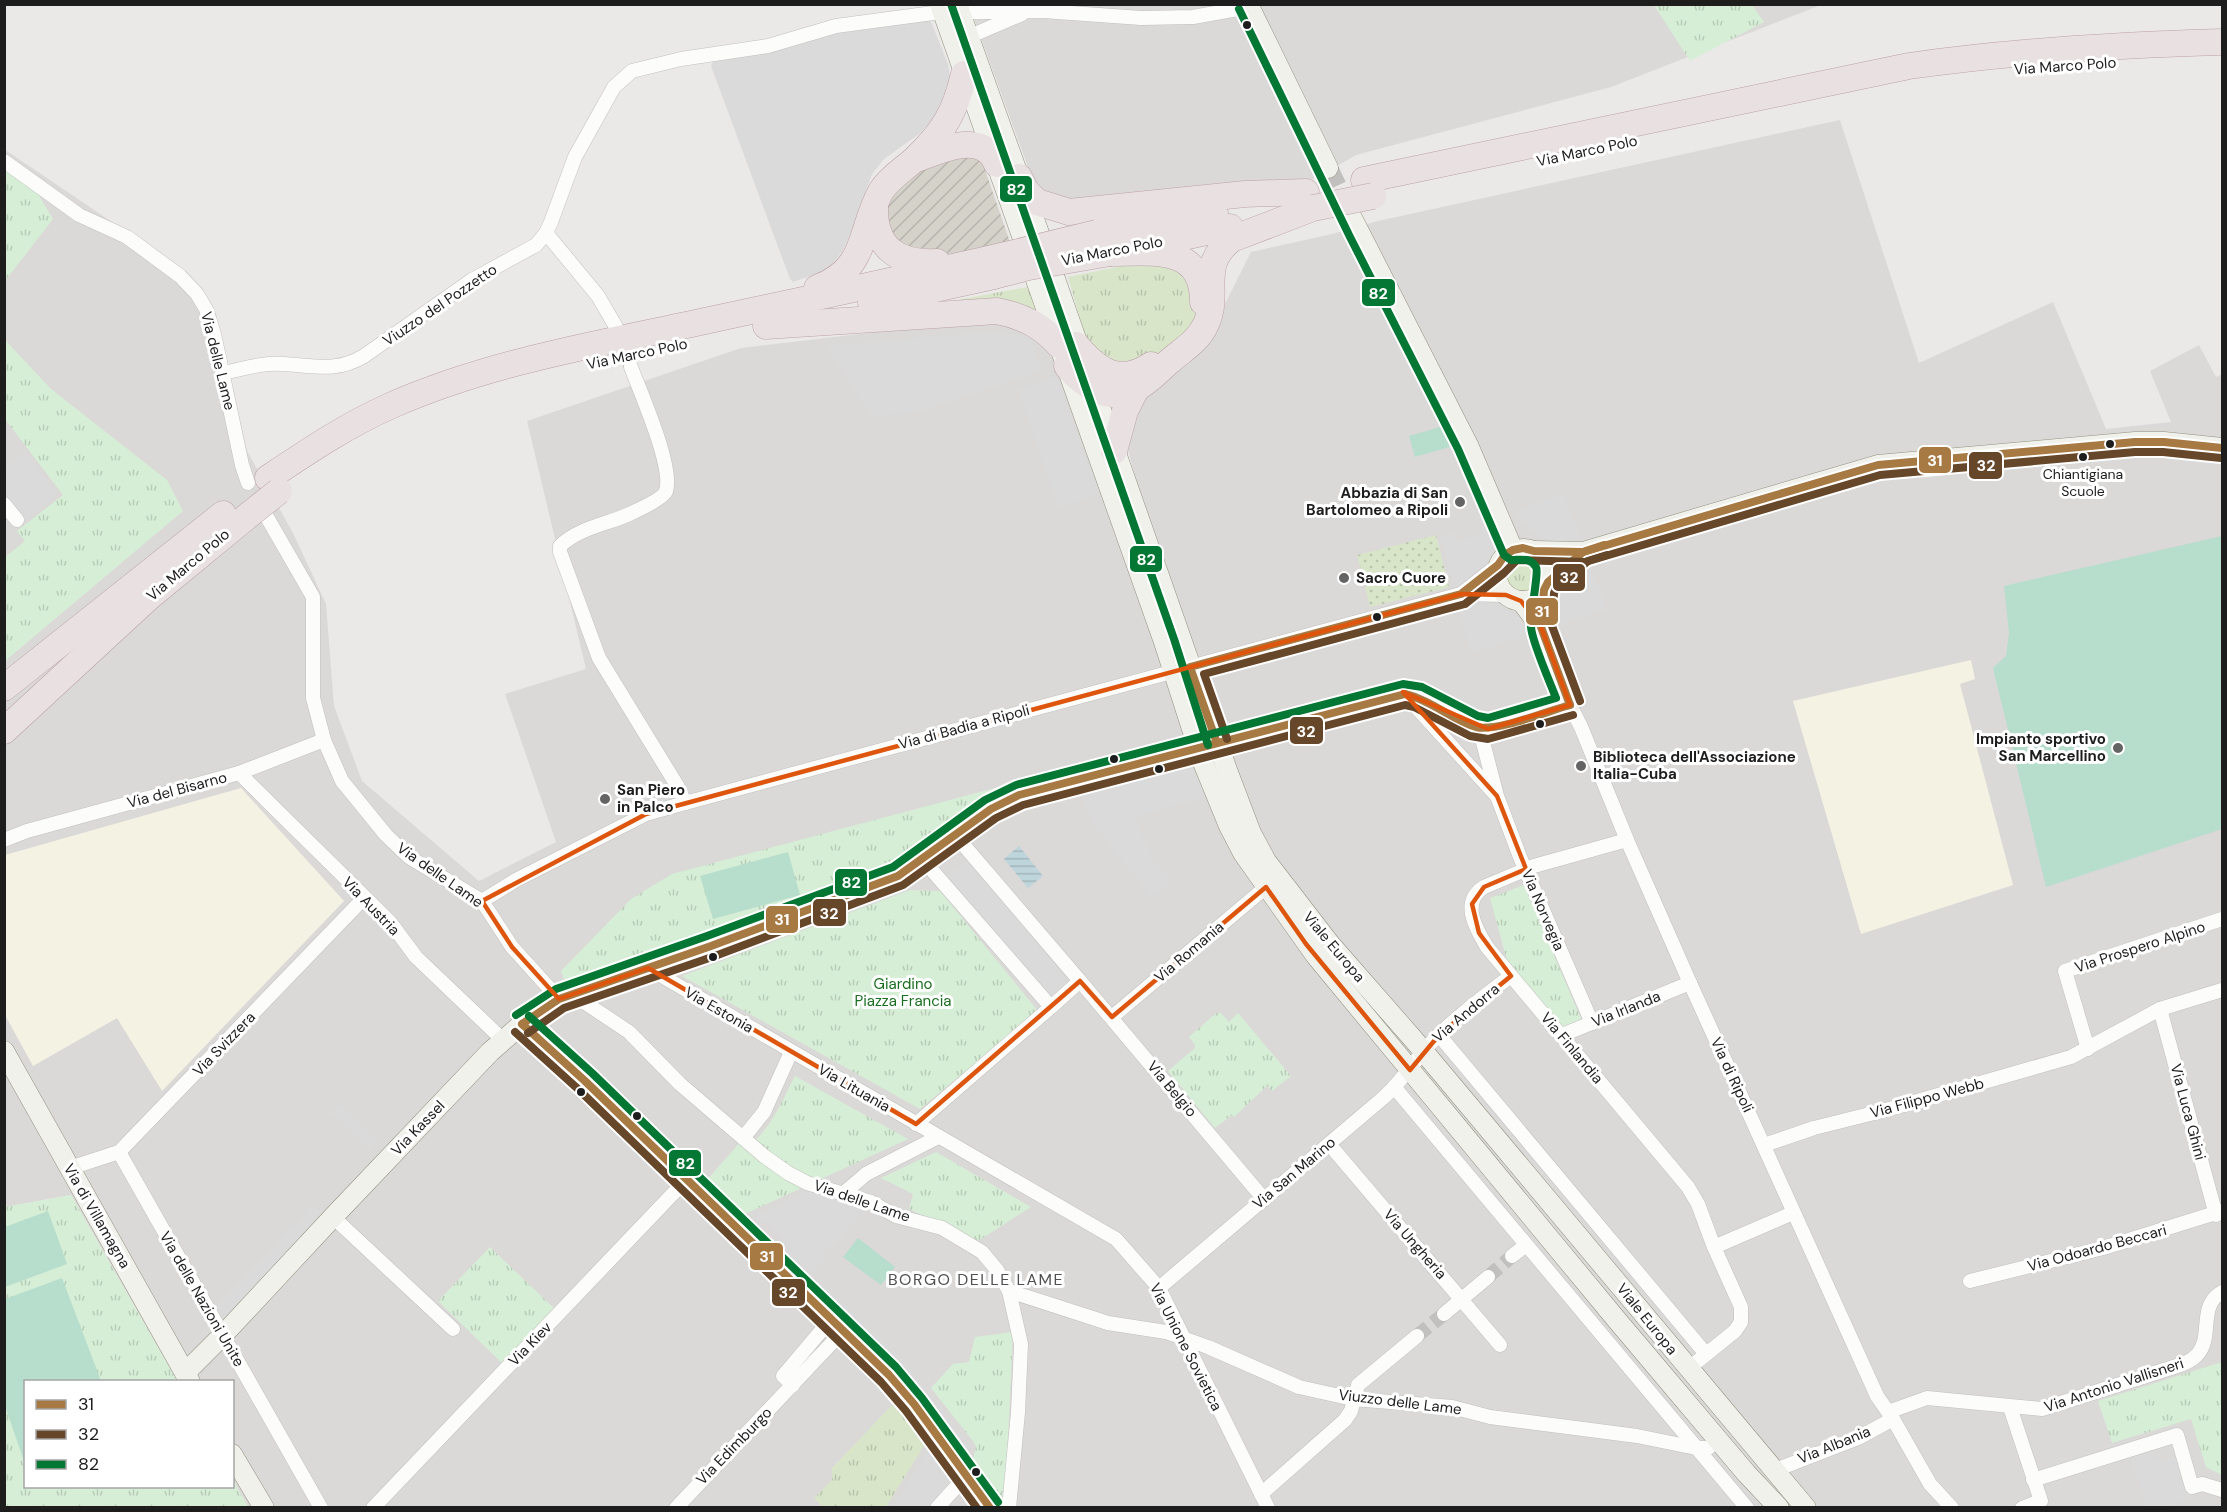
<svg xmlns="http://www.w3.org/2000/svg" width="2227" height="1512" font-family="'DM Sans',sans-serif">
<defs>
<pattern id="construction-furrows" width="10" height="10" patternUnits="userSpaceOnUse" patternTransform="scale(1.5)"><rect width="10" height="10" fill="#d4d2c9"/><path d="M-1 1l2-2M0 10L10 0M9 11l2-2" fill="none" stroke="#b6b4ac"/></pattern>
<pattern id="grass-tufts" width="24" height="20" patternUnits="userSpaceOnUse" patternTransform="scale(1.5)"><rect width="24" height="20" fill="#d8e5c9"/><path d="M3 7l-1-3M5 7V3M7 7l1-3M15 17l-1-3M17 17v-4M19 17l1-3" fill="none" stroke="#b9c4ac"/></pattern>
<pattern id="park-tufts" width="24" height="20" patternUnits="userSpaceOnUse" patternTransform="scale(1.5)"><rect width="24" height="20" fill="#d7eed6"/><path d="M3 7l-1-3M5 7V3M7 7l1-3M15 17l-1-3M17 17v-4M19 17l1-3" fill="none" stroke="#b8ccb7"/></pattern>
<pattern id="garden-dots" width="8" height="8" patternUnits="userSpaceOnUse" patternTransform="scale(1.5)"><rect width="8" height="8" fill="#d8e5c9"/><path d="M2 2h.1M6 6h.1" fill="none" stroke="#b9c4ac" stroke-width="1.8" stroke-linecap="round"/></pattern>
<pattern id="water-rules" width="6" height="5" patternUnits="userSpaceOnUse" patternTransform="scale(1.5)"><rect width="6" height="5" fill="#bed5db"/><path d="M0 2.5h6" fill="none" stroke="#a3b6bc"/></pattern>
</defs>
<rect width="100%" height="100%" fill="#ebe9e7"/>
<g fill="#dad9d8">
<polygon points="969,5 1821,5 1611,87 1356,155 1314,179 1098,203 1039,197"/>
<polygon points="1840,120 1919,363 2053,302 2106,429 2171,422 2150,371 2199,345 2216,377 2222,374 2222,1507 248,1507 233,1480 232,1382 177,1381 71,1195 5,1207 4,149 183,270 216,313 247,451 293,533 326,604 334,706 362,781 479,881 556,842 505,694 586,669 527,421 741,348 995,318 1021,323 1042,344 1065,374 1107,495 1137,483 1128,450 1127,426 1142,396 1211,332 1251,252 1332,234 1378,221"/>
</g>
<g fill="#f4f2e3">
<polygon points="1971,660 1975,679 1960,684 2013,885 1861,934 1793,701"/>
<polygon points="241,788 344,901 162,1091 117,1018 33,1066 5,1015 5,855"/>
</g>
<polygon fill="url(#construction-furrows)" points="973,153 983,164 1010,242 931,258 889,240 883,206 924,162"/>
<g fill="url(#grass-tufts)">
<polygon points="1160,258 1185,269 1198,311 1188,331 1143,365 1117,368 1087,342 1068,277"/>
<polygon points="1028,287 1038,318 941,303"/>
<circle cx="1522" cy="575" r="18"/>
<polygon points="893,1404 925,1444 886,1507 823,1507 814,1498 832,1480 832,1468"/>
</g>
<g fill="url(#park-tufts)">
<polygon points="1654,5 1752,5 1764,22 1690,61"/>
<polygon points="4,168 38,194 53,219 5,281"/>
<polygon points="5,340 51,389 167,480 183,511 5,661 5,557 25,541 17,531 63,495 5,419"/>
<polygon points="995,788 996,792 891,866 565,983 561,971 631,899 672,874"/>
<polygon points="1524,885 1582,1021 1563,1029 1508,964 1490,898"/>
<polygon points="910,890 940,891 1038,1011 920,1109 682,976"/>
<polygon points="1216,1013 1221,1013 1229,1022 1238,1013 1291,1076 1272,1091 1267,1086 1234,1117 1232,1115 1215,1128 1168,1071 1195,1048 1195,1045 1189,1037"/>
<path d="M795,1076L908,1139L745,1214L707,1180L741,1141L748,1147C771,1129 782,1101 795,1076Z"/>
<polygon points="936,1152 1031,1207 978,1241 909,1209 913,1194 881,1178"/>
<polygon points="71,1195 177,1381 26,1382 26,1486 232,1486 233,1480 248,1507 5,1508 5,1207"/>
<polygon points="490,1247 559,1313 507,1368 438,1301"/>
<polygon points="1013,1332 1005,1505 973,1461 976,1447 973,1441 931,1388 953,1364 969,1362 975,1337"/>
<polygon points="2222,1362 2222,1475 2206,1467 2191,1419 2112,1443 2098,1401"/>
</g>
<polygon fill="url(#garden-dots)" points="1436,535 1449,587 1370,607 1357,555"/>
<g fill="#b7ddcc">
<polygon points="1447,425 1453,446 1415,457 1409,436"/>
<polygon points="2222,536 2222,829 2046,887 1993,668 2006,656 2009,633 2004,586"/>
<polygon points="788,852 800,895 713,919 700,876"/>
<polygon points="48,1211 67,1264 5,1287 5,1227"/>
<polygon points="858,1238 895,1267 881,1285 843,1257"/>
<polygon points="62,1278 101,1381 26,1382 25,1464 5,1406 5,1299"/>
</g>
<g fill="#dbdada">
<polygon points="930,19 948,64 951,83 936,116 919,134 884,159 872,174 852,230 842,252 830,267 819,273 793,282 790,279 711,66 714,58 829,33"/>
<polygon points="987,332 1030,337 1042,370 919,412 871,416 826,346"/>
<polygon points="1056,377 1099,494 1059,508 1018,390"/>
<polygon points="24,451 58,494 18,526 5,509 5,467"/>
<polygon points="1563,493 1582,543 1559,545 1546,540 1522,523 1513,512"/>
<polygon points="1493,522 1496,541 1494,553 1481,571 1463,585 1454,589 1440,536 1452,532 1456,542 1481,534 1481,527"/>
<polygon points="1588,558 1607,609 1554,627 1551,615 1553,595 1557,586 1569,569"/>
<polygon points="1477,602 1500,605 1518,618 1530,635 1471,653 1458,604"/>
<polygon points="1194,765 1205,797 1134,817 1156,865 1173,880 1151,897 1093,825 1082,797"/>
<polygon points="968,860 1069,983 1051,998 946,876"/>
<polygon points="339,1103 379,1141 370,1151 330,1113"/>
<polygon points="810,1189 865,1207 834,1246 826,1246 825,1258 811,1276 785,1255 789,1246 767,1224 754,1216"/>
<polygon points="310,1208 328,1212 224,1323 214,1307"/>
<polygon points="819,1279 900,1356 970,1445 967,1459 926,1404 886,1359 810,1286"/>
<polygon points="937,1435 966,1476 937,1507 892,1508"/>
<polygon points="2151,1452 2155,1460 2178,1458 2191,1500 2161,1507 2147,1507 2130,1458"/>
</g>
<polygon fill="url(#water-rules)" points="1019,846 1043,876 1028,888 1004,859"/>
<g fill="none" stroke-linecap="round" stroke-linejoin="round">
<g stroke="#c2c0bf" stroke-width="14" stroke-dasharray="14 7" stroke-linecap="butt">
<polyline points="619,335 631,367"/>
<polyline points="1488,1277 1512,1256"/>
<polyline points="1417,1336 1444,1314"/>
</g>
<polyline stroke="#c2c0bf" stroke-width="20" stroke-dasharray="20 10" stroke-linecap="butt" points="1328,168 1349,212"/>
<g stroke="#c1c0bf" stroke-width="15">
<g id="street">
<polyline points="968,37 1022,14"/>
<polyline points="4,161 79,215 127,237 180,276 197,294 206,309 214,334 242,465 248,483"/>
<polyline points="546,233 598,296 616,327"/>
<path d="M631,367C640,392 674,467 666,491C663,499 636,511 627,515C604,525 579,528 560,546V552L599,658L678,787L685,803"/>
<path d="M223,373C238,370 254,365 269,364C305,362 331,376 364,356L472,280L536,245L546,233L551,222L575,157L614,87L632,71L681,59L768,46L836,26L933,13L1043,11L1141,18L1193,17L1249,7"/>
<polyline points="4,504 17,520"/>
<polyline points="264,512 313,597 313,698 324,740 342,781 386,835 409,857 482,901 512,947 559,999"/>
<polyline points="1461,594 1498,565"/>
<polyline points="1409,694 1417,708 1495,794"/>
<polyline points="1570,705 1581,727 1627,840 1690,983 1877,1396 1893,1419 1930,1484 1952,1508"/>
<polyline points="1479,727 1497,796 1520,857 1592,1023"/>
<polyline points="239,773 390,922 416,957 503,1040"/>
<polyline points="4,840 27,831 239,773 324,740"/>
<path d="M1627,840L1534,866L1484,887C1460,902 1476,929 1487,947L1688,1187L1698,1204L1714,1247L1741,1307V1322L1735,1331L1688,1369"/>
<polyline points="923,860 1051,1007 1080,981 955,835"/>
<polyline points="482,901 516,880 646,814 685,803 1461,594 1506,595"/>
<polyline points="648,968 1116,1239 1159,1288 1268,1508"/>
<polyline points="1080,981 1263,1198"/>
<polyline points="572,994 629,1032 680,1084 764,1156 788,1173 807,1183 871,1202 896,1216 942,1228 982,1252 997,1270 1009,1291 1021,1344 1018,1412 1009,1508"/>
<polyline points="2160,1009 2216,1215"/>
<polyline points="1112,1017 1266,887"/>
<polyline points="522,1024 585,1081 889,1375 914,1404 990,1508"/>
<polyline points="1439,1035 1706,1354"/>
<polyline points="1562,1035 1690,983"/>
<polyline points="2088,1049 2065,971 2222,919"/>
<polyline points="1395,1088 1747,1508"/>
<polyline points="916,1124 1051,1007"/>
<polyline points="743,1138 764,1112 791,1052"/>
<polyline points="1329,1144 1500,1345"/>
<polyline points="1764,1145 1814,1128 1886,1110 2071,1057 2160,1009 2222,990"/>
<polyline points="119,1152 321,1508"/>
<polyline points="70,1168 119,1152 364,898"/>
<polyline points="844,1193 866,1174 938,1137"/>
<polyline points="333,1217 453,1329"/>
<polyline points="1714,1247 1793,1213"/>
<polyline points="1512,1256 1526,1245"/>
<polyline points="1970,1281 2103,1248 2222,1211"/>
<path d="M1159,1288L1383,1098C1401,1082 1413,1063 1429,1045C1452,1020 1483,997 1511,976"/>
<polyline points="1009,1291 1108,1323 1166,1332 1208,1347 1299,1387 1353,1399 1452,1407 1490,1417 1637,1436 1696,1448 1708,1448 1718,1439"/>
<polyline points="1444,1314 1488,1277"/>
<polyline points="793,1385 783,1376 832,1318"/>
<polyline points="2010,1407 2041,1501 2022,1508"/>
<path d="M1888,1412L1927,1398L2042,1409L2180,1365C2186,1363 2192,1360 2197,1355C2214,1337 2197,1306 2222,1292"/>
<polyline points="1773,1471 1858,1438 1893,1419"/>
<polyline points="2033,1480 2177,1435 2192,1487 2202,1484 2222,1490"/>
<polyline points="1261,1494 1345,1420 1351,1411 1358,1385 1417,1336"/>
<polyline points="373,1508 686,1180"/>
<polyline points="676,1508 844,1330"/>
<polyline points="937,1508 966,1476"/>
</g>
</g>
<g stroke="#929281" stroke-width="21">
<g id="secondary">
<polyline points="940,4 1022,236"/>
<polyline points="957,4 1039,233"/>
<polyline points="1248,4 1328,168"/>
<polyline points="1349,212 1468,445 1513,550"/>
<polyline points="1054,276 1227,770 1251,833 1266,861 1330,944 1414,1040 1806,1508"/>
<polyline points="1036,280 1164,642 1202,760 1229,826 1243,853 1316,956 1616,1319 1746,1473 1779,1508"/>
<circle cx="1523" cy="575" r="26"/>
<polyline points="1534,551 1583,552 1878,465 2135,442 2164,442 2222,448"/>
<polyline points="4,1051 190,1382"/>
<path d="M185,1373L223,1335L333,1217L490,1052L522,1024L550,1003L884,883C932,861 971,810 1019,795L1405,694L1418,697L1474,726L1488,729L1570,705L1541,627L1521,601"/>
<polyline points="232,1454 264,1508"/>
</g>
</g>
<g stroke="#bca1a9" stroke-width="27">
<g id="highway">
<path d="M916,159C937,152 970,135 989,152C993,155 995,160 997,164"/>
<polyline points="1019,177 1026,191 1037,202 1069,212 1245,194 1306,192"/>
<path d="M1364,180L1909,66C2013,51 2118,45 2222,42"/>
<path d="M875,206C874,248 897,264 937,262"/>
<polyline points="1097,233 1215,213"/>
<polyline points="1146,245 1230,227"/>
<path d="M1110,253C1151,253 1203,244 1203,302"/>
<path d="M817,288C868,269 859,231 881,191C890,177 903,170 915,159C944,131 955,113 964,74"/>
<polyline points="871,303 994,276"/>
<path d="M766,326L997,311C1023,316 1042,326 1059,345"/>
<path d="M1076,345C1098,371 1119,386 1151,365"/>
<path d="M1067,366C1084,386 1108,403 1135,389C1148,383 1160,369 1171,360C1184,349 1199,340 1206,324C1221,292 1197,266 1232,239L1313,208"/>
<polyline points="1114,451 1125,411 1136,389"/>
<path d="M268,478C307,452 347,425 390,406C489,362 599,344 705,321C800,301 894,280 989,259"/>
<polyline points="4,688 223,514"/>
<polyline points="4,731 148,598 250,514"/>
</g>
</g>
<use href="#street" stroke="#fcfcfb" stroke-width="14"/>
<use href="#secondary" stroke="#f1f1eb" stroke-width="20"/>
<use href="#highway" stroke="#e8e0e1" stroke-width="26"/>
<g stroke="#bca1a9" stroke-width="27" stroke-linecap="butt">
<g id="highway-bridge">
<polyline points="1313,208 1373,196"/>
<polyline points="989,259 1097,233"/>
<polyline points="994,276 1029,267 1110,253"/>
<polyline points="250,514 279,491"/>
</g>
</g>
<use href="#highway-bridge" stroke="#e8e0e1" stroke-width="26"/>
<g stroke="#fff" stroke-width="12">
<g id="bus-1">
<polyline points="1570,705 1541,627 1544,590 1548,582 1583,552 1604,545"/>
<polyline points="1217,743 1190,667 1461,594 1498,565 1505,555 1513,550 1523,548 1534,551 1583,552 1878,465 2135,442 2164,442 2222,448"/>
<path d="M522,1024L559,999L711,946L898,876L991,809L1019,795L1405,694C1431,700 1451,719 1476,727C1496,732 1548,711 1570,705"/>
<polyline points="522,1024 585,1081 889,1375 914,1404 990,1508"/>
</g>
</g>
<g stroke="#fff" stroke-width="12">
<g id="bus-2">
<polyline points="1580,701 1552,626 1554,593 1556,589 1588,561 1607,555"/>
<polyline points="1227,739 1204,674 1465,604 1504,573 1517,560 1585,562 1880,475 2135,452 2163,452 2221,458"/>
<polyline points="515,1032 578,1089 881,1382 906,1411 977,1508"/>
<polyline points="528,1033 564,1008 715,956 903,885 996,818 1023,805 1405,705 1414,707 1470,736 1488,739 1573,715"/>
</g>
</g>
<g stroke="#fff" stroke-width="12">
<g id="bus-3">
<polyline points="951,4 1174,639 1208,745"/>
<path d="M516,1015L556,989L707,936L893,867L985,800L1016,785L1403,684L1422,687L1478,716L1488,718L1556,698C1550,682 1532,642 1531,627C1530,615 1539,572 1536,567C1530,557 1521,560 1511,560L1504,555L1458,449L1350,237L1239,9"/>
<polyline points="529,1016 592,1073 896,1367 922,1398 998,1502"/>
</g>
</g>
<use href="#bus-1" stroke="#a77943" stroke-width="8"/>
<use href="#bus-2" stroke="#67472a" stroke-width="8"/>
<use href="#bus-3" stroke="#057734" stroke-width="8"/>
</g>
<path fill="none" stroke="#de560d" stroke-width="4.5" stroke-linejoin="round" d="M1461,594L1506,595L1521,601L1541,627L1570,705L1488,729L1403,692L1497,796L1526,869L1484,887L1472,904L1479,933L1511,976L1439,1035L1410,1070L1306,944L1266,887L1112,1017L1080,981L916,1124L648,968L559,999L512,947L482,901L646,814Z"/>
<g fill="#1d1d1d" stroke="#fff" stroke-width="2">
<circle cx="1247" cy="25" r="5"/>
<circle cx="2110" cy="444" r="5"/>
<circle cx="2083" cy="457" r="5"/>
<circle cx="1377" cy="617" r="5"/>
<circle cx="1540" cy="724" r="5"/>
<circle cx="1114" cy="759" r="5"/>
<circle cx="1159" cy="769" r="5"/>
<circle cx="713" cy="957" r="5"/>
<circle cx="581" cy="1092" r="5"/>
<circle cx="637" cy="1116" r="5"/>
<circle cx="976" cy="1472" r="5"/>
</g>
<g fill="#656464" stroke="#fff" stroke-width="2">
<circle cx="1460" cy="502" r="6"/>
<circle cx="1344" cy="578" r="6"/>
<circle cx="2118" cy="748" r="6"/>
<circle cx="1581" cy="766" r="6"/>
<circle cx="605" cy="799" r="6"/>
</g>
<g text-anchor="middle" stroke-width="6" stroke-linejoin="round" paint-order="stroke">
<g font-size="14" fill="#1d1d1d" stroke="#fff">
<text x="2083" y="479">Chiantigiana<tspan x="2083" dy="17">Scuole</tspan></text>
</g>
<g font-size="15" fill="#1d1d1d" stroke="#fff">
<text transform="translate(2065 66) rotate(-4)" y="5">Via Marco Polo</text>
<text transform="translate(1587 151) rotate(-12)" y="5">Via Marco Polo</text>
<text transform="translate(1112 251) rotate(-11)" y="5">Via Marco Polo</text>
<text transform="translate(440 305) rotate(-34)" y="5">Viuzzo del Pozzetto</text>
<text transform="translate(637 354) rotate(-12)" y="5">Via Marco Polo</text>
<text transform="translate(218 361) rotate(76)" y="5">Via delle Lame</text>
<text transform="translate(188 565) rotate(-40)" y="5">Via Marco Polo</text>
<text transform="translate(964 727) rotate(-15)" y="5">Via di Badia a Ripoli</text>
<text transform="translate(177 790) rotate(-15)" y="5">Via del Bisarno</text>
<text transform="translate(440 875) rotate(35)" y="5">Via delle Lame</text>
<text transform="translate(371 906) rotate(46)" y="5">Via Austria</text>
<text transform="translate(1543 910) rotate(67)" y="5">Via Norvegia</text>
<text transform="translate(1334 947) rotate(50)" y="5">Viale Europa</text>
<text transform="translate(2140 947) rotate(-18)" y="5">Via Prospero Alpino</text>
<text transform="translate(1189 952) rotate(-40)" y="5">Via Romania</text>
<text transform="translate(1626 1009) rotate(-22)" y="5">Via Irlanda</text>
<text transform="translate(719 1010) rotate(30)" y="5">Via Estonia</text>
<text transform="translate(1466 1013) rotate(-40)" y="5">Via Andorra</text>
<text transform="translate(224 1044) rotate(-46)" y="5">Via Svizzera</text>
<text transform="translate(1572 1048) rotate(50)" y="5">Via Finlandia</text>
<text transform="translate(1732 1075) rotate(65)" y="5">Via di Ripoli</text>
<text transform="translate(854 1088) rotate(30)" y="5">Via Lituania</text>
<text transform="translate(1172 1089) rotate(50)" y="5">Via Belgio</text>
<text transform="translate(1927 1098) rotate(-15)" y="5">Via Filippo Webb</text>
<text transform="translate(2188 1112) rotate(75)" y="5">Via Luca Ghini</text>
<text transform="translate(418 1128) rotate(-46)" y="5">Via Kassel</text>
<text transform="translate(1294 1173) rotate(-40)" y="5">Via San Marino</text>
<text transform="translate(862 1201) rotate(19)" y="5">Via delle Lame</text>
<text transform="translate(97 1216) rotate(60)" y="5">Via di Villamagna</text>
<text transform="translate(1415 1244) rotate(49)" y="5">Via Ungheria</text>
<text transform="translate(2097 1248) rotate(-15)" y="5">Via Odoardo Beccari</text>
<text transform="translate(202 1299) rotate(60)" y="5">Via delle Nazioni Unite</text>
<text transform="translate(1647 1319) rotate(51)" y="5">Viale Europa</text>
<text transform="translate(530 1344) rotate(-46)" y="5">Via Kiev</text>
<text transform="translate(1186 1347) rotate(63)" y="5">Via Unione Sovietica</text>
<text transform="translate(2114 1385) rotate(-18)" y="5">Via Antonio Vallisneri</text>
<text transform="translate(1400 1402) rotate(7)" y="5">Viuzzo delle Lame</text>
<text transform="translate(1834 1445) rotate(-22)" y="5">Via Albania</text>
<text transform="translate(734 1446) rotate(-46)" y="5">Via Edimburgo</text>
</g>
<g font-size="15" font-weight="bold" fill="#1d1d1d" stroke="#fff" text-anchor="start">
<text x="1448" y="498" text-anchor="end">Abbazia di San<tspan x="1448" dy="17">Bartolomeo a Ripoli</tspan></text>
<text x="1356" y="583">Sacro Cuore</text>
<text x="2106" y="744" text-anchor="end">Impianto sportivo<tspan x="2106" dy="17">San Marcellino</tspan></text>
<text x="1593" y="762">Biblioteca dell'Associazione<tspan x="1593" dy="17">Italia-Cuba</tspan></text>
<text x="617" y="795">San Piero<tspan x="617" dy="17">in Palco</tspan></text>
</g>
<g font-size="15" fill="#196e1f" stroke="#fff">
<text x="903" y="989">Giardino<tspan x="903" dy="17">Piazza Francia</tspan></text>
</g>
<g font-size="16" letter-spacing="1.5" fill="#505050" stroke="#fff">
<text x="976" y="1285">BORGO DELLE LAME</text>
</g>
</g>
<g stroke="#fff" stroke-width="2">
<rect x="999" y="175" width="34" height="28" rx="6" fill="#057734"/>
<rect x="1361" y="278" width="35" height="29" rx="6" fill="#057734"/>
<rect x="1918" y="446" width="34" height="28" rx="6" fill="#a77943"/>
<rect x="1968" y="451" width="35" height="29" rx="6" fill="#67472a"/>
<rect x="1129" y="545" width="34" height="28" rx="6" fill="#057734"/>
<rect x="1552" y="563" width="34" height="29" rx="6" fill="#67472a"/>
<rect x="1525" y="597" width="34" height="29" rx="6" fill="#a77943"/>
<rect x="1289" y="716" width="35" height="29" rx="6" fill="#67472a"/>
<rect x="834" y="868" width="34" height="29" rx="6" fill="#057734"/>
<rect x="812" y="898" width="35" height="29" rx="6" fill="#67472a"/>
<rect x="765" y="905" width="34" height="29" rx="6" fill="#a77943"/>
<rect x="668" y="1149" width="34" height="28" rx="6" fill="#057734"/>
<rect x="749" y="1242" width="35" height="29" rx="6" fill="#a77943"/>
<rect x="771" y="1278" width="35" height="29" rx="6" fill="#67472a"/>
</g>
<g font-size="16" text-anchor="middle" font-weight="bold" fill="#fff">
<text x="1016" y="195">82</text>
<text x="1378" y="299">82</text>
<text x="1935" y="466">31</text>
<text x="1986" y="471">32</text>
<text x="1146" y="565">82</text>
<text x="1569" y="583">32</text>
<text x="1542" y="617">31</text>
<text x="1306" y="737">32</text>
<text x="851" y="888">82</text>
<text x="829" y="919">32</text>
<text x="782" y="925">31</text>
<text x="685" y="1169">82</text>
<text x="767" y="1262">31</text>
<text x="788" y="1298">32</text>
</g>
<rect width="2227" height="1512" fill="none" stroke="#1d1d1d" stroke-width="12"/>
<rect x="24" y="1380" width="210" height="108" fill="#ffffff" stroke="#a5a5a5" stroke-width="1.5"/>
<rect x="36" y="1400" width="30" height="9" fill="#a77943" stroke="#a5a5a5" stroke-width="1.5"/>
<text x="78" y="1410" font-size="18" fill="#1d1d1d">31</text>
<rect x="36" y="1430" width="30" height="9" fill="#67472a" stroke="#a5a5a5" stroke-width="1.5"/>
<text x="78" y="1440" font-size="18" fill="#1d1d1d">32</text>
<rect x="36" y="1460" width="30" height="9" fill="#057734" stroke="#a5a5a5" stroke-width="1.5"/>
<text x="78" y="1470" font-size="18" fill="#1d1d1d">82</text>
</svg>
